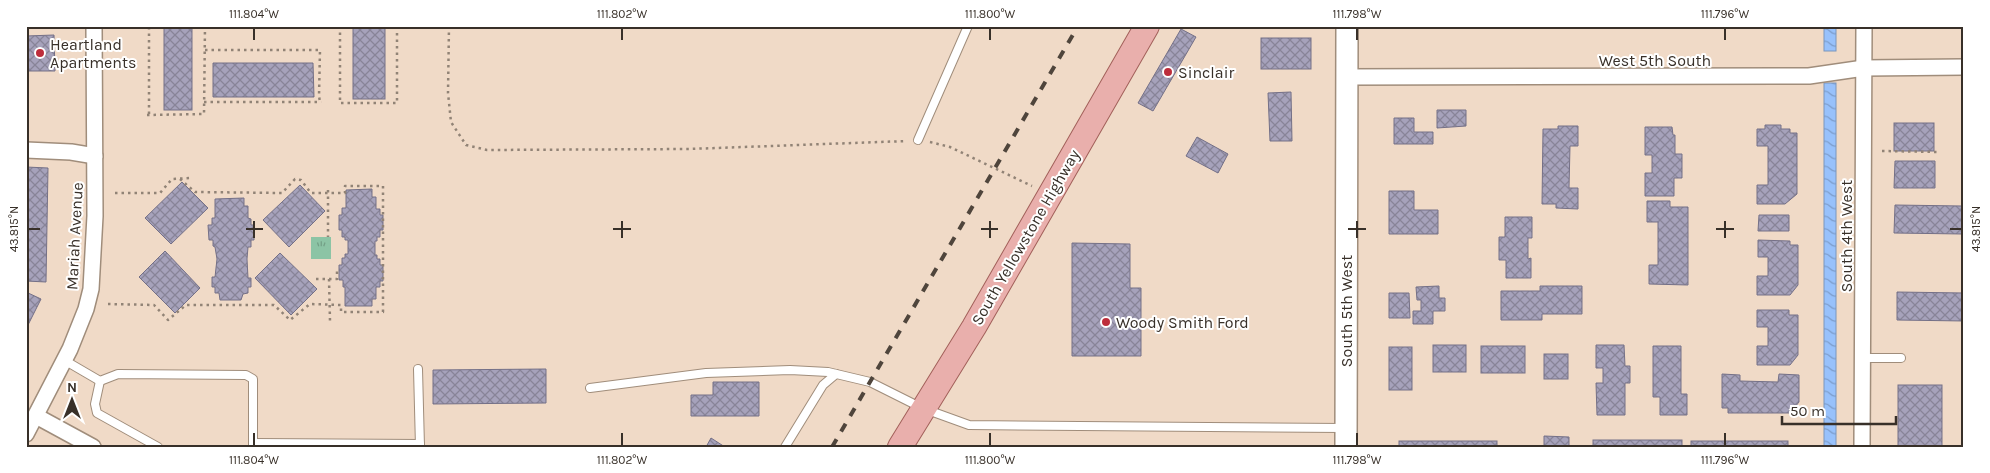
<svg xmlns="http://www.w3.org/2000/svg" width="1990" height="473" font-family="Karla,sans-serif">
<defs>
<pattern id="park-tufts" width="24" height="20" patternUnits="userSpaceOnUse" patternTransform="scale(1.25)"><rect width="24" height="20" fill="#8cc4a5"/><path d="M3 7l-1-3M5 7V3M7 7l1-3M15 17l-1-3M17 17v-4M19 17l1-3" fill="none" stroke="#73a086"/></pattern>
<pattern id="water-waves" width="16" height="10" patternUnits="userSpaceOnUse" patternTransform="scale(1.25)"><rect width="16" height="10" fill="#98c1fb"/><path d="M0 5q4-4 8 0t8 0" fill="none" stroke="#7d9dcb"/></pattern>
<pattern id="building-cross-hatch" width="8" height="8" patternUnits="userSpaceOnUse" patternTransform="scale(1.25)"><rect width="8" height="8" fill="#a6a2bb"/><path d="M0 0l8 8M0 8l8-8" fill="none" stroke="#888498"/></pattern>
</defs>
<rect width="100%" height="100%" fill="#f0dac7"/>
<rect fill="url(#park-tufts)" x="311" y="237" width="20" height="22"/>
<g fill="url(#water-waves)" stroke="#7b96bc">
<rect x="1824" y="26" width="12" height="25"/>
<rect x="1824" y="83" width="12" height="364"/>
</g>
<g fill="url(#building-cross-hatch)" stroke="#747087">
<rect x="164" y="26" width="28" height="84"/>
<rect x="353" y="26" width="32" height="73"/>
<polygon points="1181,29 1196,37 1153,111 1138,103"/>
<polygon points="54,35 55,71 26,71 26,36"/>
<rect x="1261" y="38" width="50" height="31"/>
<polygon points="213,63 313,63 314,97 213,97"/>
<polygon points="1291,92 1292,141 1270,141 1268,93"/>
<polygon points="1437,110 1466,110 1466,126 1437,128"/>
<polygon points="1394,118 1414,118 1414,132 1433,132 1433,144 1394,144"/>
<rect x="1894" y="123" width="40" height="28"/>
<polygon points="1765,125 1781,125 1781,129 1790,129 1790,133 1797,133 1797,194 1785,204 1757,204 1757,185 1768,185 1768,146 1757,146 1757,129 1765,129"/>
<polygon points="1558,126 1578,126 1578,146 1570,146 1569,188 1578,188 1578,209 1556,208 1556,204 1542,204 1543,129 1558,129"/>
<polygon points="1645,127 1672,127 1673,135 1675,135 1675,154 1682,154 1682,178 1674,178 1674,196 1645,196 1645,173 1652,173 1652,155 1645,155"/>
<polygon points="1197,137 1228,154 1218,173 1186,156"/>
<polygon points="1895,161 1935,161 1935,188 1894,188"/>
<polygon points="26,167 48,168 46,282 26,281"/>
<polygon points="182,182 208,208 171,244 145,218"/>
<polygon points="300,185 325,211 289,247 263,220"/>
<polygon points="372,189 372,197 376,197 376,209 380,209 380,215 383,215 383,230 380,230 380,237 377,237 377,241 375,241 375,255 377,255 377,259 380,259 380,265 383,265 383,281 380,281 380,287 376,287 376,299 372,299 372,306 345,306 345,287 343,287 343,280 339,280 339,265 342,265 342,258 345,258 345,254 348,254 348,240 345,240 345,237 342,237 342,230 339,230 339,215 342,215 342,208 346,208 346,190"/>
<polygon points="1389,191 1414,191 1414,210 1438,210 1438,234 1389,234"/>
<polygon points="244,198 244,206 248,206 248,218 251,219 251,225 254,225 254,240 251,240 251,247 248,247 247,259 248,278 251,278 251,287 248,287 248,293 243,294 241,300 220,300 219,293 215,293 215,287 212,287 212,277 215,277 217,259 215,247 213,246 213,240 209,240 208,225 212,225 212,218 215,218 215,199"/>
<polygon points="1647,201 1670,201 1670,207 1688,207 1688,285 1649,284 1649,265 1658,265 1658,222 1647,222"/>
<polygon points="1895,205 1962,206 1962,234 1894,233"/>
<polygon points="1759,215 1789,215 1789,231 1758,231"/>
<polygon points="1505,217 1532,217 1532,238 1528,238 1528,259 1531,258 1531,278 1506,278 1506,260 1499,260 1499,237 1505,237"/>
<polygon points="1758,240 1790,241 1790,245 1798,245 1798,285 1790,295 1757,295 1757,276 1768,276 1768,257 1758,257"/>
<polygon points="1072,243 1130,244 1130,288 1141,288 1141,356 1072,356"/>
<polygon points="165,251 200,288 175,313 139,277"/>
<polygon points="280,253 317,289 291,315 255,278"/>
<polygon points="1439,286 1439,298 1445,298 1445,311 1433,311 1433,324 1413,324 1413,311 1421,311 1421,300 1417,300 1416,287"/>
<polygon points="1540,286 1582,286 1582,314 1542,314 1542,320 1501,320 1501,291 1540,291"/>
<polygon points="26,292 41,299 26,329"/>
<polygon points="1897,292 1964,293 1964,321 1897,320"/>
<polygon points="1389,293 1409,293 1410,318 1389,318"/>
<polygon points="1757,310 1789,310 1789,315 1798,315 1798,355 1790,365 1757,365 1757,346 1768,346 1768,327 1757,327"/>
<rect x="1433" y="345" width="33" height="27"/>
<polygon points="1596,345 1624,345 1625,366 1630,366 1630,383 1625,383 1625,415 1597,415 1596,383 1603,383 1603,368 1596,368"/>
<rect x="1481" y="346" width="44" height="27"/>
<polygon points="1653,346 1681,346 1681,394 1687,394 1687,415 1660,415 1660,397 1653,397"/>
<rect x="1389" y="347" width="23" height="43"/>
<rect x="1544" y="354" width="24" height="25"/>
<polygon points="546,369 546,403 433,404 433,370"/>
<polygon points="1722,374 1740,375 1740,381 1778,382 1779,374 1799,375 1799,402 1790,413 1728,413 1728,408 1722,408"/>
<polygon points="713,382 759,382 759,416 691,416 691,395 713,395"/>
<rect x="1898" y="385" width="44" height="62"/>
<polygon points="1544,436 1569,437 1569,447 1544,447"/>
<polygon points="711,438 725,447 706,447"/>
<rect x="1593" y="440" width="89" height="7"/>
<rect x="1399" y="441" width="98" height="6"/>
<rect x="1691" y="441" width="97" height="6"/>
</g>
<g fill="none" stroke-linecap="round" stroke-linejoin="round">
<g stroke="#a08d7b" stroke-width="10">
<g id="lane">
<polyline points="918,140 968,26"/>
<polyline points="1863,358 1901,358"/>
<polyline points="64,360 100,381 118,374 246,375 253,379 253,447"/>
<polyline points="418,369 420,447"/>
<polyline points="100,381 95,404 97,413 158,447"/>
<polyline points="590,388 706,373 790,370 828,372 870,382 922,408 969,425 1344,428"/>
<polyline points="253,443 420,444"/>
<polyline points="785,447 823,385 836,374"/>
</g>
</g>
<g stroke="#a08d7b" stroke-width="18">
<g id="street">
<polyline points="1346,77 1809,76 1864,68 1964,67"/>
<polyline points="26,150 71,152 95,156"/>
<polyline points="36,416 93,447"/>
<polyline points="26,434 70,349 86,309 91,289 95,216 94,26"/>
<polyline points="1862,447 1864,26"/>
</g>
</g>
<g stroke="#a08d7b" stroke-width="24">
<polyline id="secondary" points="1346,447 1347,26"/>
</g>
<g stroke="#a2605a" stroke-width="26">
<polyline id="primary" points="900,447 974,327 1147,26"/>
</g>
<g stroke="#918376" stroke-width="2.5" stroke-dasharray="2.5 4" stroke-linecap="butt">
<polyline points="340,26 340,103 397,103 397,26"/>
<polyline points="449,26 448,93 451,122 466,145 487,150 689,149 907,141"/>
<polyline points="205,50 320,50 319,96 320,102 322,102"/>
<polyline points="204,102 320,102"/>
<polyline points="149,114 149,26"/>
<polyline points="147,115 204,114 205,26"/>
<polyline points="930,142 950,147 1032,186"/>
<polyline points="1882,151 1940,152"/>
<polyline points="328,190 328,237"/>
<polyline points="115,193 160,193 172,179 191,178"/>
<polyline points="316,279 329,279 330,321"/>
<polyline points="329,279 337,279 337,268"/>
<polyline points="108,304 154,305 168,320 186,305 274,305 290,320 310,304 341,305 341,312 383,312 383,186 345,186 345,193 311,193 301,180 295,179 282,193 195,192 180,179"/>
<polyline points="26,393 27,394"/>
</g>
<use href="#lane" stroke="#fff" stroke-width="8"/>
<use href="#street" stroke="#fff" stroke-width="15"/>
<use href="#secondary" stroke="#fff" stroke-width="21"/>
<use href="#primary" stroke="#e9afac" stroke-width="24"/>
<polyline stroke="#4f453c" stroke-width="4" stroke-dasharray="9 9" stroke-linecap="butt" points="832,447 1078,26"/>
</g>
<path fill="none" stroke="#383029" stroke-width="2" d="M254,28V40M622,28V40M990,28V40M1357,28V40M1725,28V40M254,221V238M622,221V238M990,221V238M1357,221V238M1725,221V238M28,229H40M246,229H263M613,229H631M981,229H998M1348,229H1366M1716,229H1734M1950,229H1962M254,433V446M622,433V446M990,433V446M1357,433V446M1725,433V446"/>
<g fill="#bd2d3b" stroke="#fff" stroke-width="2">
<circle cx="40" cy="53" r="5"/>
<circle cx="1168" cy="72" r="5"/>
<circle cx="1106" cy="322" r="5"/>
</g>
<g text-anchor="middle" stroke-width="4" stroke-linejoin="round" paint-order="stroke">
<g font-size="16" fill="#383029" stroke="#fff" text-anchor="start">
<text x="50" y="50">Heartland<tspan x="50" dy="18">Apartments</tspan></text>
<text x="1178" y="78">Sinclair</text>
<text x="1116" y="328">Woody Smith Ford</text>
</g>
<g font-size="16" fill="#383029" stroke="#fff">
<text x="1655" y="66">West 5th South</text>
<text transform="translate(74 236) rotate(-87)" y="6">Mariah Avenue</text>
<text transform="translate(1846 236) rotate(-90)" y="6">South 4th West</text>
<text transform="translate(1025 237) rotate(-60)" y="6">South Yellowstone Highway</text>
<text transform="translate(1346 311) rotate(-90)" y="6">South 5th West</text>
</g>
</g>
<rect width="1990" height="473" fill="none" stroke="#ffffff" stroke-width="55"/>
<g transform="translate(72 400)" stroke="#ffffff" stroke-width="4" paint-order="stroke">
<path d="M0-4L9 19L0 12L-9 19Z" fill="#383029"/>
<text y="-8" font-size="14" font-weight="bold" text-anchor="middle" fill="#383029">N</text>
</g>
<path d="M1782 416v8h114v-8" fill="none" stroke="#383029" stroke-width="2.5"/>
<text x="1790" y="416" font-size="15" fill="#383029" stroke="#ffffff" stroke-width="4" paint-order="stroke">50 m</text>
<rect x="28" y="28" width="1934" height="418" fill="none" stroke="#383029" stroke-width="2"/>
<g font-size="12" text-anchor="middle" fill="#383029">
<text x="254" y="18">111.804°W</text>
<text x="622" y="18">111.802°W</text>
<text x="990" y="18">111.800°W</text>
<text x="1357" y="18">111.798°W</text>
<text x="1725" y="18">111.796°W</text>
<text transform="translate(14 229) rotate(-90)" y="4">43.815°N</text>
<text transform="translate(1976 229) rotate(-90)" y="4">43.815°N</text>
<text x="254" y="464">111.804°W</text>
<text x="622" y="464">111.802°W</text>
<text x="990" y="464">111.800°W</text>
<text x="1357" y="464">111.798°W</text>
<text x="1725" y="464">111.796°W</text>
</g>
</svg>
